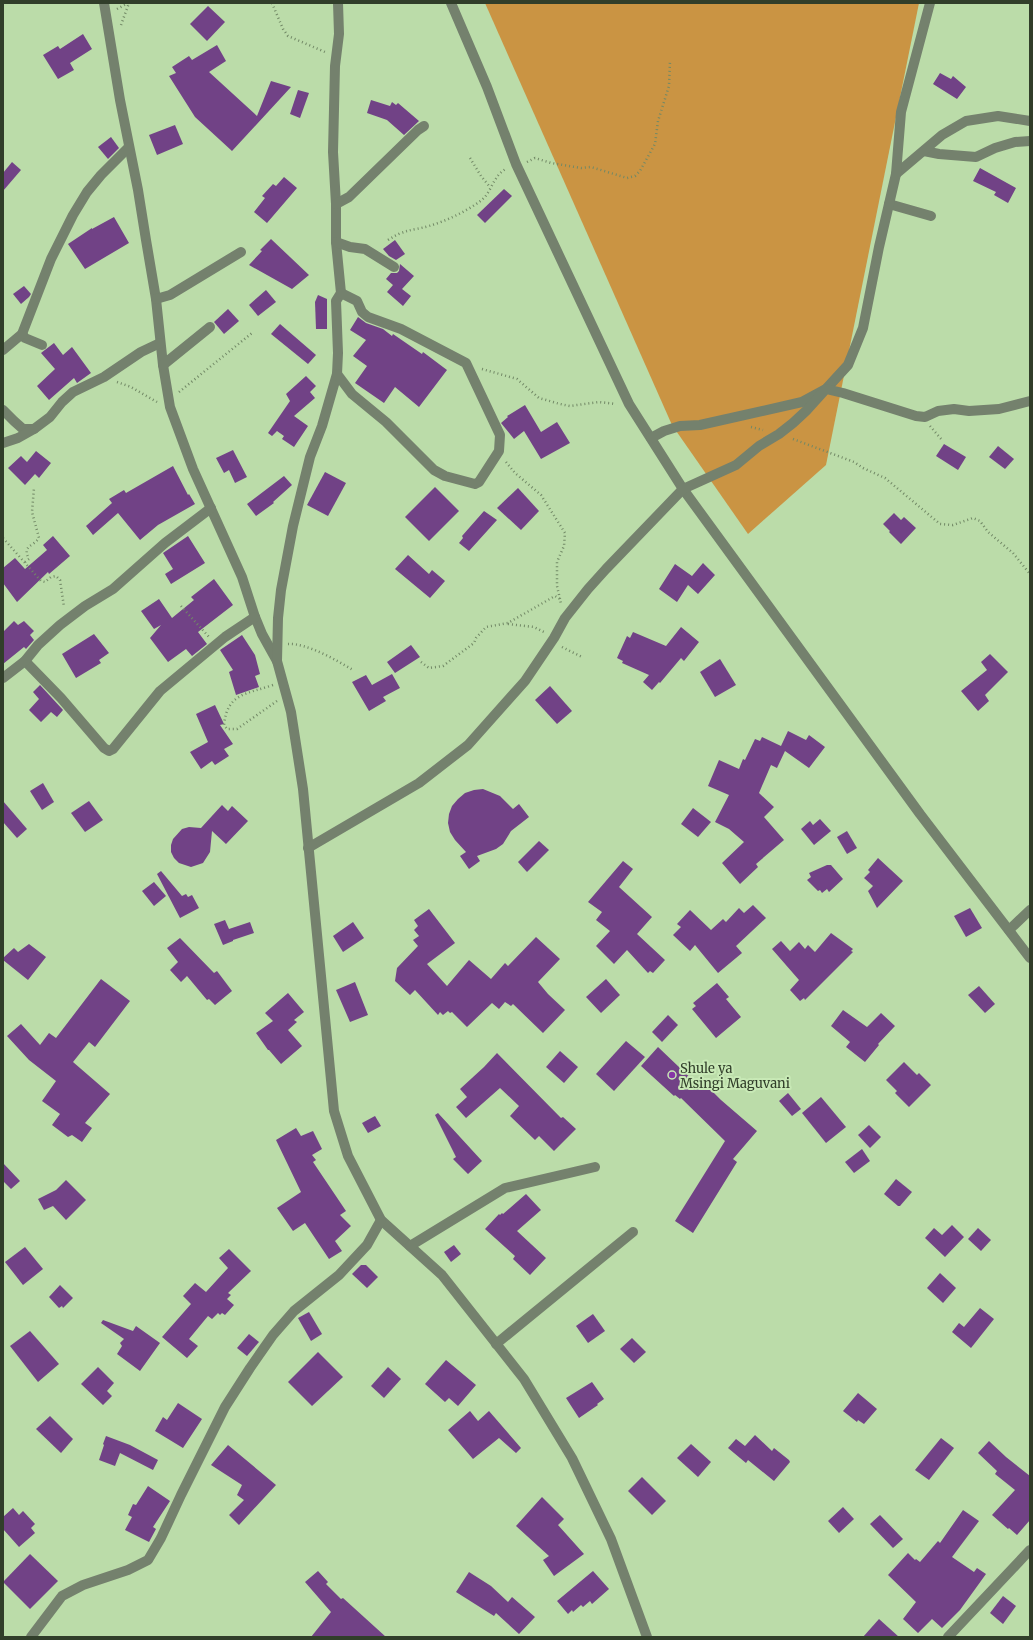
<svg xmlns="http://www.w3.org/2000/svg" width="1033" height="1640" font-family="Merriweather,serif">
<rect width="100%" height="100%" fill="#bbdca9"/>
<polygon fill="#ca9443" points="485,3 919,3 826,465 748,534 672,425"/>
<g fill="#714286">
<polygon points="208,6 225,22 207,41 190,24"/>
<polygon points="83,34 92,49 70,63 74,70 58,79 43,55 58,46 60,49"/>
<polygon points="217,45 226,61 209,72 257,116 271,81 291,87 232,151 195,117 169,76 176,73 172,67 189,56 192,60"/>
<polygon points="940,73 951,79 953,76 966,87 957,99 933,84"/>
<polygon points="298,90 309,93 300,118 290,114"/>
<polygon points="371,100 390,106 392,102 396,105 398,103 419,121 404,135 387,120 367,113"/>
<polygon points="175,125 183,144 157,155 149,135"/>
<polygon points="111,137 119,148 108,159 98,147"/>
<polygon points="12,162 21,170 3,191 3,173"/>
<polygon points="980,168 1016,188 1008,203 994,195 996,192 973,181"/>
<polygon points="284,177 297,188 267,223 254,212 265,198 262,196 273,184 276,186"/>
<polygon points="504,189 512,196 485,223 477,215"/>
<polygon points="114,217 129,243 85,269 68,244 92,228 92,229"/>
<polygon points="271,239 309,275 292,289 249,265 262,251 260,250"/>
<polygon points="395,240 405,254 396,260 389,256 383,249"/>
<polygon points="400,264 414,276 402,289 411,296 403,306 387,292 393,285 386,279 391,273 397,273 399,271"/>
<polygon points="24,286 31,294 29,297 21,304 13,294"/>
<polygon points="266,290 276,302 258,316 249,305"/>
<polygon points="318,295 327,299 327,329 316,329 315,302"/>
<polygon points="228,309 239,321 224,334 214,322"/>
<polygon points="358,317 366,323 383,329 392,336 393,334 422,354 423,352 447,370 419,407 395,387 384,403 355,383 367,366 353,356 366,340 350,330"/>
<polygon points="280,324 316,355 308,364 271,334"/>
<polygon points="54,343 63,355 72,347 91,373 77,383 74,378 49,400 37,386 55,369 41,353"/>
<polygon points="306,376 316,386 310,392 315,398 294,416 308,426 294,447 282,439 284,436 277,431 272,436 268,433 290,401 286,394"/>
<polygon points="525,405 541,432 557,422 570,443 541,459 524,431 514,439 501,423 508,417 507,416"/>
<polygon points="944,444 966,457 958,470 936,456"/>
<polygon points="998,446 1014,459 1005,469 989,457"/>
<polygon points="233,450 247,477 235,483 229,470 224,473 216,458"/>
<polygon points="36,451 51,463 39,478 35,474 25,485 8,468 21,456 27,462"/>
<polygon points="173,466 188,495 189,494 195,504 158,525 140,540 118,513 93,535 86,526 112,503 109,499 124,490 126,493"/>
<polygon points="325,472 346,483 328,516 307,505"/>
<polygon points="284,476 292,485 273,502 274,503 256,516 247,504"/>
<polygon points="435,487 459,511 429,541 405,517"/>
<polygon points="518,488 539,511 521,530 497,508"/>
<polygon points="484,511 497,520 469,551 459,543 463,538 462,536"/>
<polygon points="894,513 901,520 904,517 916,528 901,544 889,532 890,531 883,524"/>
<polygon points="53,536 70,556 49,574 48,572 17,602 3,583 3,568 15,558 25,569 47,550 43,545"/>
<polygon points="188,536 205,563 171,584 165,574 173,569 163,553"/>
<polygon points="408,555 429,574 432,570 445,581 430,598 395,569"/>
<polygon points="703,563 715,575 698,594 688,585 677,602 659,589 675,564 692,576"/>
<polygon points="214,579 233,605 198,632 207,644 192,656 186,649 168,662 150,638 161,625 154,629 141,611 159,599 172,618 194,600 191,597"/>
<polygon points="14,621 18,625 24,621 34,631 30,635 34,640 26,649 24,647 3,664 3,632"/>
<polygon points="681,627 699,642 684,661 681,658 660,683 659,682 652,690 643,682 649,675 622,663 623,661 617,658 627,636 630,638 633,632 666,646"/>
<polygon points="94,634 109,653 99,660 101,663 76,678 62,654"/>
<polygon points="242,635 255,655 260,674 255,676 259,687 236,695 229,672 233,670 220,650"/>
<polygon points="411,645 420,657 395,673 387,662"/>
<polygon points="990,654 1008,672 985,695 989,701 978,711 961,691 987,670 981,662"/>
<polygon points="720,659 736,685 715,697 700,672"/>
<polygon points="392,674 400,688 383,697 386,701 369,711 352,682 366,675 372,685"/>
<polygon points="40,685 63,710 57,717 51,712 41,722 29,710 39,699 33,692"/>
<polygon points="550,686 572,711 557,724 535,700"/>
<polygon points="215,705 224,724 220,725 233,744 224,749 229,756 215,765 212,761 201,769 190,752 208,742 196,714"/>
<polygon points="788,731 806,740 809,735 825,747 809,768 785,751 777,768 771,765 759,793 774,807 764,817 784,840 756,864 758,867 740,884 722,863 744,842 729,829 715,822 729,795 708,786 719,760 739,769 743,759 745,760 755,739 760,741 762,737 781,746"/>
<polygon points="43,783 54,802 42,810 30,791"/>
<polygon points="483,789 500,796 513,809 519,804 529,817 511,831 503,844 496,849 477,856 480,861 469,869 460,856 466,852 455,840 450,832 448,823 449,814 452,806 458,799 465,793 474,790"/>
<polygon points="3,801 27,829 17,838 3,822"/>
<polygon points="89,801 103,820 85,832 71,813"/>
<polygon points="222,805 228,811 232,806 248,821 226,844 212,831 210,852 203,863 191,867 179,863 174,858 171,852 171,845 173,839 182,829 189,827 201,828"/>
<polygon points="693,808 711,822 698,837 681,824"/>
<polygon points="820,819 831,831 814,845 801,829 810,821 813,825"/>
<polygon points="847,831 857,848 847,854 837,837"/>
<polygon points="539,841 549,850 527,872 518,862"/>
<polygon points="878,858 903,881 877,908 868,891 873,886 864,878 870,872 868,870"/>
<polygon points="623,861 633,869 619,887 652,917 637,934 665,960 653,973 650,971 648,973 627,950 614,964 596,946 610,931 596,920 602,912 588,902"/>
<polygon points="827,865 831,865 843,879 829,892 827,889 822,893 820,890 818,891 807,880 811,877 809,873"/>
<polygon points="161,871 182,896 186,894 188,897 192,895 199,908 180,918 157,874"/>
<polygon points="154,882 166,896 154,906 142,891"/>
<polygon points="753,905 766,918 736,946 742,953 718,973 695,945 690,951 673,935 681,927 677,924 690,910 711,930 723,919 726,922 739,908 744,913"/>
<polygon points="970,908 982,928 966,937 954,916"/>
<polygon points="429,909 455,943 427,964 447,986 469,960 491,979 505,963 508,966 536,937 560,959 538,982 548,994 565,1010 543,1033 513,1004 511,1006 505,1002 499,1009 492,1003 467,1027 452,1012 450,1013 448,1011 443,1015 440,1012 438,1015 415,990 410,995 395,981 397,968 418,946 413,940 419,936 414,930 418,926 414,920"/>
<polygon points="225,920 229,929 250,922 254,933 233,940 233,941 223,945 214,924"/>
<polygon points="353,922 364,938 343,952 333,936"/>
<polygon points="831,933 853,949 851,951 853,952 805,1000 804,998 800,1001 790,990 799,980 772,949 781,941 790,951 799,942 805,949 808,945 815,952"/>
<polygon points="180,938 214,973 217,971 232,991 215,1005 209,999 207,1000 187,976 181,982 170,970 178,962 167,948"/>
<polygon points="29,944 46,957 28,980 3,960 3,958 14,948 18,952"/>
<polygon points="101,979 130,1001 95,1047 89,1042 73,1062 110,1094 85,1123 92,1128 82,1142 72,1135 68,1137 52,1125 60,1114 42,1101 56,1081 29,1060 7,1036 21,1024 40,1045 49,1033 56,1038"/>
<polygon points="606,979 620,995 601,1013 586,997"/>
<polygon points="355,982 368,1015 350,1022 336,990"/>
<polygon points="717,983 729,997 726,999 741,1017 716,1038 692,1009 696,1006 693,1003"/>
<polygon points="979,986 995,1004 985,1013 968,995"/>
<polygon points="288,993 304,1012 294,1020 297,1022 288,1030 302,1046 281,1064 269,1050 268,1050 256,1033 273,1021 265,1013"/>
<polygon points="843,1010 867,1027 881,1013 895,1026 878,1044 879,1045 865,1062 846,1047 850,1042 831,1026"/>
<polygon points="668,1015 678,1025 662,1042 652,1032"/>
<polygon points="626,1041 645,1057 614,1091 596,1074"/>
<polygon points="658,1047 701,1088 706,1085 721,1100 757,1131 733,1159 737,1162 693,1233 675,1221 725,1141 681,1098 680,1099 675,1095 674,1096 641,1066"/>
<polygon points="560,1051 578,1067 564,1083 546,1067"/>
<polygon points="497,1053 561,1118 563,1117 576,1129 554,1151 539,1136 535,1140 510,1116 519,1106 500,1088 466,1118 456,1107 467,1097 460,1089 484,1067"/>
<polygon points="904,1062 917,1075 919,1073 931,1085 909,1107 895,1093 897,1091 886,1080"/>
<polygon points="788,1093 801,1109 792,1116 779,1101"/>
<polygon points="821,1097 846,1127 826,1143 802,1113"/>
<polygon points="438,1113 482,1161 468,1174 453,1159 456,1157 435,1115"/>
<polygon points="375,1116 381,1126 368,1133 362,1123"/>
<polygon points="869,1125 881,1137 870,1148 858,1135"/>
<polygon points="296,1128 301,1136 313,1131 322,1149 312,1155 316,1160 313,1162 346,1211 340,1215 351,1226 335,1241 342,1251 329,1259 305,1223 293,1231 277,1208 301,1192 276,1140"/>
<polygon points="862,1149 870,1161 854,1173 845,1162"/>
<polygon points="3,1163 20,1181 11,1189 3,1181"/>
<polygon points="896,1179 912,1192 900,1206 898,1206 884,1194"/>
<polygon points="66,1180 86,1200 66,1220 53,1206 44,1210 38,1199 56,1190"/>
<polygon points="526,1194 541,1210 517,1231 546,1258 530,1275 513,1259 515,1256 485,1229 499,1214 500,1215 502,1213 503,1214"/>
<polygon points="952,1225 964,1237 945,1257 925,1238 934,1228 942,1235"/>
<polygon points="978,1228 991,1240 981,1251 968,1239"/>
<polygon points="454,1245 461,1254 451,1262 444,1252"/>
<polygon points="25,1247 43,1269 23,1285 5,1262"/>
<polygon points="229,1249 251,1271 228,1293 231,1295 227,1299 234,1305 225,1315 222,1313 220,1315 218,1313 212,1319 208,1316 189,1339 198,1346 187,1358 162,1337 191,1304 183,1296 195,1283 206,1292 228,1268 219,1258"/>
<polygon points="361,1265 366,1265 378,1277 367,1288 352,1274"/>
<polygon points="940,1273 956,1288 943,1303 927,1288"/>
<polygon points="60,1285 73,1298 63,1308 62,1306 59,1308 49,1297"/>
<polygon points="980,1308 994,1319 971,1348 952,1332 959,1323 964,1327"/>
<polygon points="309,1312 322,1334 311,1341 298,1318"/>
<polygon points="593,1314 605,1331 588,1343 576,1326"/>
<polygon points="103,1320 133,1331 136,1326 160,1343 140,1371 117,1354 122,1346 120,1343 124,1339 101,1323"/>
<polygon points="30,1331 59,1364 38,1382 10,1346"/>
<polygon points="249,1334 259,1342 247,1356 237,1348"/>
<polygon points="632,1338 646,1352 634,1363 620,1349"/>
<polygon points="318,1352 343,1377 312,1406 288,1382"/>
<polygon points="446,1360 476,1385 458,1406 449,1398 445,1402 425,1384"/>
<polygon points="98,1367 114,1383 107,1391 112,1396 103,1405 81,1384"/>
<polygon points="388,1367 401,1379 384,1398 371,1386"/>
<polygon points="592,1382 604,1399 597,1404 598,1405 579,1418 566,1398"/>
<polygon points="858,1393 877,1409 864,1424 858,1420 857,1422 843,1411"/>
<polygon points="178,1403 202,1419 183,1448 155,1431 163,1417 167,1420"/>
<polygon points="470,1411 478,1421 489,1411 521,1448 516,1453 499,1438 473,1459 448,1430"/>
<polygon points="50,1416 73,1439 61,1453 36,1429"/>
<polygon points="755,1435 772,1451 774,1448 789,1460 790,1462 774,1481 748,1460 746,1463 728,1448 736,1439 745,1446"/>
<polygon points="106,1436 130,1445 158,1460 153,1470 120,1453 115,1466 99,1460 104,1445 103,1444"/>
<polygon points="941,1438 954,1448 929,1480 915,1470"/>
<polygon points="989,1441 1006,1457 1030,1476 1030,1520 1017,1535 1009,1528 1008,1529 992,1515 1015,1490 995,1474 997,1471 978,1453"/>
<polygon points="691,1444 711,1462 698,1477 677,1458"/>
<polygon points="228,1445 276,1485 239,1525 229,1515 244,1500 237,1495 242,1485 211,1465"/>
<polygon points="642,1477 666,1501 652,1515 628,1491"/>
<polygon points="148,1486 170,1501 153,1527 156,1529 149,1542 125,1530 132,1517 128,1515 133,1504 136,1505"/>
<polygon points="542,1497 564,1519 558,1525 584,1554 554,1576 543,1560 549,1556 516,1526"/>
<polygon points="843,1507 854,1519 839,1533 828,1521"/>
<polygon points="13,1508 19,1515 23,1511 35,1524 31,1528 35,1533 19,1547 3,1529 3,1517"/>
<polygon points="963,1510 979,1521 952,1557 974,1572 977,1568 986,1574 960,1610 942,1628 932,1619 918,1633 903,1619 916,1602 888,1575 908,1553 915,1560 916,1559 920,1562 938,1541 940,1543"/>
<polygon points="880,1515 903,1539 893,1548 870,1524"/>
<polygon points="30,1554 58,1581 30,1609 3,1582"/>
<polygon points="318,1571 328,1582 326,1584 341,1599 343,1598 386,1637 311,1637 331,1612 305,1582"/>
<polygon points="593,1571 609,1589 592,1604 590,1601 583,1607 581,1605 573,1612 572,1610 568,1614 557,1601"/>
<polygon points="469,1572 491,1586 508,1602 512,1597 535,1617 519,1634 496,1613 494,1616 456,1592"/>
<polygon points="1003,1596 1016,1606 1003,1624 990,1613"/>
<polygon points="879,1619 899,1637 863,1637"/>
</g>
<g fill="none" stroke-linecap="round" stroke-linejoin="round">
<g stroke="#728966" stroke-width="2.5" stroke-dasharray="1 3" stroke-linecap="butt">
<polyline points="272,3 283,29 288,36 325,52"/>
<polyline points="117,9 128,3"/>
<polyline points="121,25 129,3"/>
<polyline points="470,158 481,176 490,187"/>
<polyline points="527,162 535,158 551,163 581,168 591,167 627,178 635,176 640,171 655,144 658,121 669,86 670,61"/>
<path d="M388,240C405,229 411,231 429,226C446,221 465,212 479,202C492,194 492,176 506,169"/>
<polyline points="482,369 517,379 539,398 560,404 570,406 599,402 616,404"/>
<polyline points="117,382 131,387 157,402"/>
<polyline points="179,392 252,333"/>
<polyline points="930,426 942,440"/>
<polyline points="751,427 763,430"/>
<polyline points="793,439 854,462 863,468 885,478 940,524 953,525 973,518 980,521 988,532 1013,553 1030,574"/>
<polyline points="506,462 515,473 541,495 565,533 564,546 557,562 557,586 560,599"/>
<polyline points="3,538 41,581 45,582 51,577 56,576 60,580 64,607"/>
<path d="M25,562L29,559C22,545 33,547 39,538L32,512L34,488"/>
<polyline points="181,606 209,637"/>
<polyline points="508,624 534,627 544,632"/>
<path d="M288,644C307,643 336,660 353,670"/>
<polyline points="562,647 582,657"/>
<polyline points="421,662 429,668 443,666 474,643 476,638 486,627 508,623 555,596 560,599 561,604"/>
<path d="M273,685C247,694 227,693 224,725L227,729H237L277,701"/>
</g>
<g stroke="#74816d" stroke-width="10">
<polyline points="104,3 120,100 138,190 146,240 156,299 163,365 170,407 193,469 242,577 255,617 262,634 277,661"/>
<polyline points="338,3 339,34 335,66 333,152 336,204 336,242 341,293 336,301 338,353 337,374 322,426 310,457 293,526 281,590 278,618 277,661 291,712 303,789 334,1111 348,1156 381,1220 442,1275 524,1379 572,1458 611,1539 647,1637"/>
<polyline points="451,3 487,87 516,164 629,404 683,489 920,814 1030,958"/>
<polyline points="924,151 939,154 976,157 995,148 1015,142 1030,141"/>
<polyline points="896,174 942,135 966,121 998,116 1030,121"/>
<polyline points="336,204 349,197 418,130 424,126"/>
<polyline points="889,204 931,216"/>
<polyline points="336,242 350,247 365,249 394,267"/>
<polyline points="156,299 170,295 241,252"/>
<polyline points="22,334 25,338 42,345"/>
<polyline points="3,350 22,334 51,259 73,215 87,192 101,175 129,147"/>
<polyline points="163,365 210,327"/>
<polyline points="337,374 352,394 386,422 434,470 445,476 475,484 479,482 499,451 500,435 466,363 401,329 368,317 362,312 357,301 341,293"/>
<polyline points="3,410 14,421 23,429 34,429"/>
<polyline points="651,438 664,431 680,426 700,425 802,402 826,389 848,365 863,328 879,247 896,174 901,112 930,3"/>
<polyline points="3,443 18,438 34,429 50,417 62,402 73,392 104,377 141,352 160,343"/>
<polyline points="25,661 61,698 104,748 109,751 113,749 160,691 225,637 255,617"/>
<polyline points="3,678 25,661 38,645 60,625 85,606 113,589 165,543 211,508"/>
<polyline points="308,848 419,783 468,745 525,681 554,638 565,618 588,589 606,569 683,489 736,465 759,446 779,434 793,423 807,410 826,389 843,393 916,416 925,417 938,411 954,409 969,411 999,409 1030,401"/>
<polyline points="1009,930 1030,910"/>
<polyline points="410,1246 505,1188 595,1167"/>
<polyline points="496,1344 633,1232"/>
<polyline points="31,1637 62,1596 83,1585 128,1570 148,1560 161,1538 181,1495 225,1407 250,1368 273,1335 294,1311 339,1275 367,1245 381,1220"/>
<polyline points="948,1637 1030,1550"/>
</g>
</g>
<circle fill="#8636a6" stroke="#c8e9b6" stroke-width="1.5" cx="672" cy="1075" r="4"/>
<g text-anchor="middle" stroke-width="4" stroke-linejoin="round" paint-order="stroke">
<g font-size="13" fill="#313e2a" stroke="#c8e9b6" text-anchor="start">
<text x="680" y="1073">Shule ya<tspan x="680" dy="15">Msingi Maguvani</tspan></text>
</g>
</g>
<rect width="1033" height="1640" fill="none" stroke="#313e2a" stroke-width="8"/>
</svg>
